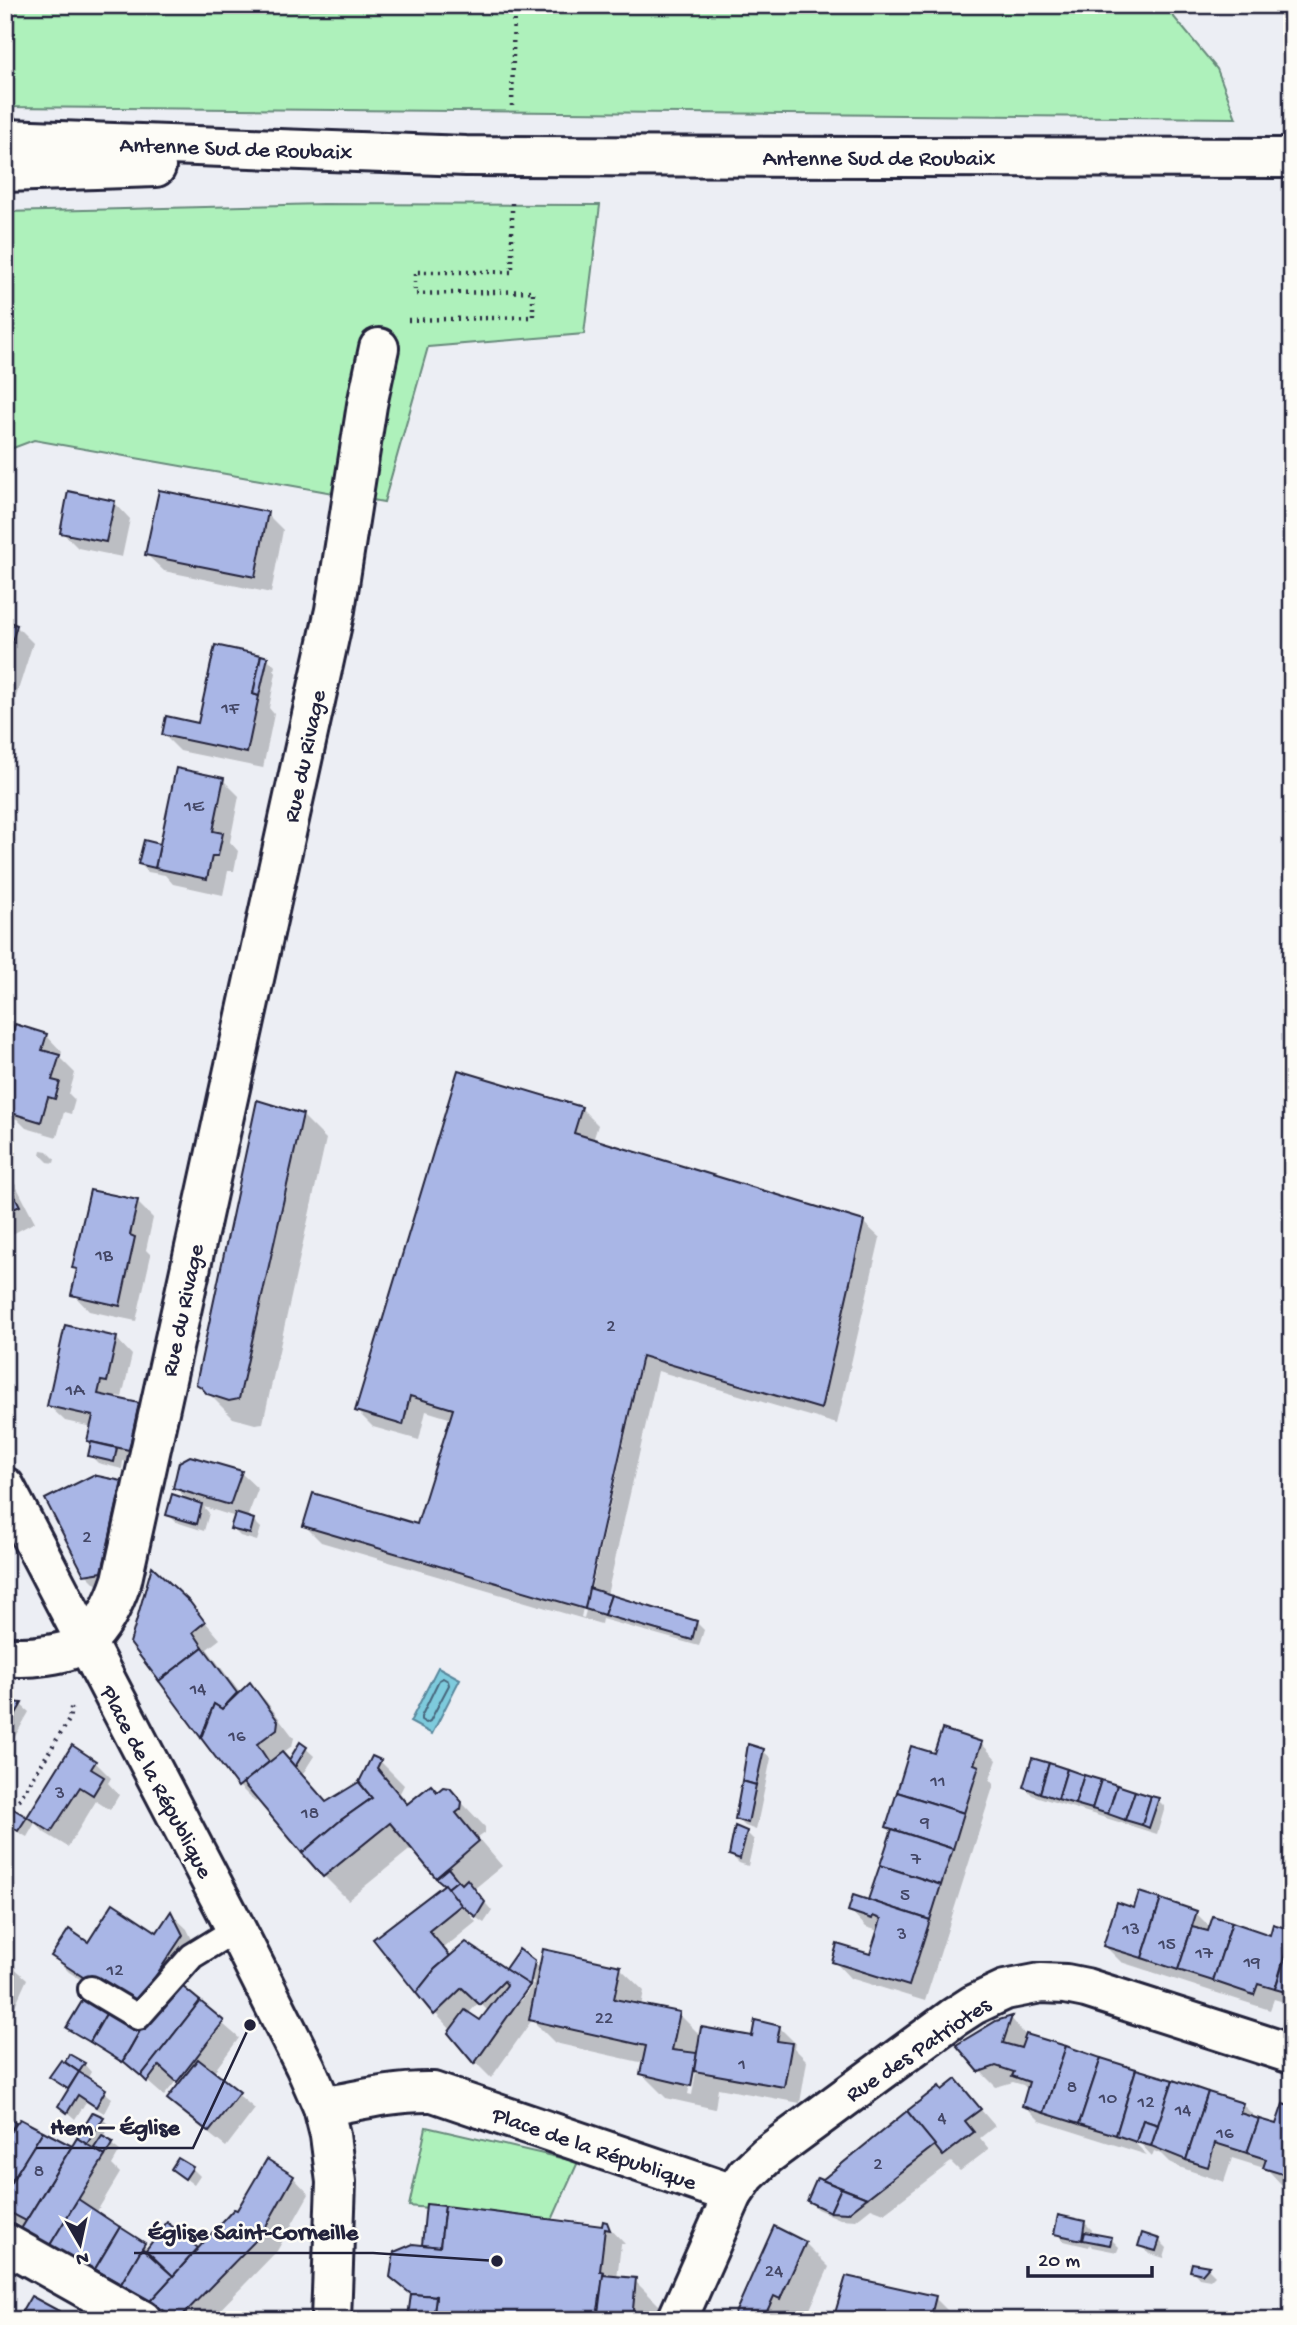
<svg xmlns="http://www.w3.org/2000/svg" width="1297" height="2325" font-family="'Gochi Hand',sans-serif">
<rect width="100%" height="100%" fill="#eceef4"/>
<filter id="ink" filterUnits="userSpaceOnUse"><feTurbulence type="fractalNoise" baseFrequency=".0143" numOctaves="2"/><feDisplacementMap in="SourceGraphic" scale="14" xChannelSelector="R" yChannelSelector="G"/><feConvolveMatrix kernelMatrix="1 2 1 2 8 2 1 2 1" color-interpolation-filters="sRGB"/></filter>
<g filter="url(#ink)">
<g fill="#aef1bb" stroke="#688a7b" stroke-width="2">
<polygon points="5,5 108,5 265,11 421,5 1164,5 1217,69 1236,118 5,107"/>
<polygon points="322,204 600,205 584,334 428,347 384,502 34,440 5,451 5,212"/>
<polygon points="426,2127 578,2162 552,2220 409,2206"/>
</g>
<polygon fill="#7ecbdd" stroke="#59879c" stroke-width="2" points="438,1667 460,1679 432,1734 410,1722"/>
<g fill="#0003" fill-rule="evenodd">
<polygon points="114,502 130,519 122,557 78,548 62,532"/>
<polygon points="267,514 283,530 271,593 164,571 147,555"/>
<polygon points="5,623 16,626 33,643 14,703 5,700"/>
<polygon points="267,658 275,666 274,670 276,673 269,708 274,714 263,768 180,751 164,735 200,725"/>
<polygon points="223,780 239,796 230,842 238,851 234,871 228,871 223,895 173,884 165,875 148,872 140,864 145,842 162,846"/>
<polygon points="46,1035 62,1052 60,1058 75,1073 69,1094 75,1100 71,1114 64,1112 57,1137 26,1128 17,1119 5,1115 5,1041"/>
<path d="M581,1108L598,1125L593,1141L863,1222L880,1238L837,1424L658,1371L607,1595L696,1622L704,1630L699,1646L602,1619L601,1624L321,1542L305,1526H419L452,1419L426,1411L419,1440L373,1427L357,1411ZM642,1347L645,1348L591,1590H587ZM586,1595L590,1596L584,1618L581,1617Z"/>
<polygon points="302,1115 326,1139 263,1423 255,1424 233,1418 198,1383"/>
<polygon points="41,1150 47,1151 55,1159 54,1163 48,1162 40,1154"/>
<polygon points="5,1172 13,1180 35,1222 5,1238"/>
<polygon points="137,1202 153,1218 146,1250 151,1255 136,1321 89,1311 73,1294 78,1272 74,1268"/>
<polygon points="116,1338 132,1355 122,1397 117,1396 116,1400 138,1405 155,1421 145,1465 123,1461 122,1469 98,1463 90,1455 92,1444 89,1441 92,1427 65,1421 48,1405"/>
<polygon points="191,1458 241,1473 258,1489 247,1518 253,1520 261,1528 257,1541 240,1536 232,1528 236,1517 204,1507 209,1513 204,1531 176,1522 168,1514 189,1501 175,1487"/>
<polygon points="121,1483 138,1499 102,1590 86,1574"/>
<path d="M189,1603L220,1639L207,1649L240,1693L250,1685L266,1701L294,1738L292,1746L281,1754L290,1762L301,1744L314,1756L302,1775L327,1804L360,1784L380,1761L404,1785L400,1793L410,1805L449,1789L485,1827V1833L478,1838L502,1866L474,1889L492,1911L484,1923L468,1912L476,1922L444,1948L451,1957L506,1971L534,1963L541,1969L620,1968L644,1991L641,2006L679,2014L701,2036L753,2038L779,2027L795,2043L794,2048L807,2061L800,2103L718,2088L715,2109L666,2098L642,2074L644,2063L555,2043L532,2020L491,2078L475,2062L452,2031L436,2014L376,1940L445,1886L413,1847L348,1900L324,1876L259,1799L255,1802L239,1786L131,1642ZM531,1981L534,1983L521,2001L519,1998ZM479,2002L488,2011L480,2022L468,2014ZM693,2068L696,2071L692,2095L688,2094Z"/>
<polygon points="5,1702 21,1705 29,1712 5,1754"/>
<polygon points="981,1743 997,1760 990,1779 994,1784 925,2001 850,1978 834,1961 871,1956 879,1931 866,1927 850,1910 869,1902 893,1832 888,1827 935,1755"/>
<polygon points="72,1748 95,1762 111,1778 108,1783 119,1795 110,1810 96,1801 68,1847 45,1833 35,1823 27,1837 11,1828 10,1830 5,1828 5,1802 28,1819"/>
<polygon points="763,1751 771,1758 756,1830 745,1826 737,1818"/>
<polygon points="5,1763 10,1768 5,1778"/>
<polygon points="1025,1787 1158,1800 1165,1807 1157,1834 1032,1795"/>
<polygon points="746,1832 754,1840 748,1866 739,1863 731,1855"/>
<polygon points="1135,1910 1196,1913 1211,1928 1271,1937 1274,1927 1292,1932 1292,2008 1290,2004 1274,1999 1270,2010 1121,1962 1105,1946"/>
<polygon points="171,1914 187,1929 198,1952 177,1984 239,2038 213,2073 255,2109 226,2147 185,2115 169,2099 180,2085 176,2081 164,2096 131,2067 76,2035 68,2028 147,2023 69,1972 53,1956 88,1944 157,1935"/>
<polygon points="5,1960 27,1979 5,2028"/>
<polygon points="1011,2018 1026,2036 1242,2104 1259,2121 1277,2127 1292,2109 1292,2187 1281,2184 1267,2169 1232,2158 1224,2182 1179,2167 1169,2162 1161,2154 1154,2151 1152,2156 1137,2140 1132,2140 1147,2155 1040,2121 1024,2105 1029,2090 1023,2085 1013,2082 996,2087 980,2071"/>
<polygon points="70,2056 84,2064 91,2072 87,2079 112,2098 104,2113 86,2102 75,2119 60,2106 69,2091 51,2077 65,2065"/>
<polygon points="956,2081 995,2126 980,2138 989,2149 960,2171 951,2162 884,2213 871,2208 856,2220 840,2219 817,2209 809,2201 829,2185 824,2180"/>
<polygon points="5,2117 17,2126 20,2122 73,2148 84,2143 79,2138 103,2119 110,2126 103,2138 120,2151 112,2165 120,2173 96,2213 149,2249 167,2225 198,2251 238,2212 268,2161 293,2177 309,2194 277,2251 210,2320 170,2320 5,2216"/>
<polygon points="192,2168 200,2176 194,2185 173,2169"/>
<polygon points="1084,2222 1092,2230 1091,2235 1111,2239 1119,2247 1117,2252 1092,2247 1090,2244 1089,2247 1064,2241 1056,2233"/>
<polygon points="606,2224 625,2244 621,2244 617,2279 635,2281 659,2305 658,2320 414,2320 410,2317 412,2296 392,2277 424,2247 604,2228"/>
<polygon points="1159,2240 1167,2248 1164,2258 1148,2253 1140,2245"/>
<polygon points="805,2243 829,2267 805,2320 734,2320"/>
<polygon points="1193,2265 1208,2268 1215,2275 1210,2280 1199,2278 1192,2270"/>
<polygon points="935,2298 951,2314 949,2320 835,2320"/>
<polygon points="58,2312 65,2320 19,2320"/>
</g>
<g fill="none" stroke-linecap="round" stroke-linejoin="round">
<polygon stroke="#47667c" stroke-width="2" points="443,1678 448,1681 449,1685 430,1721 426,1723 421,1720 421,1717 439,1680"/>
</g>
<g fill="#a9b6e6" stroke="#22223b" stroke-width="2">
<polygon points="159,490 268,512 255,577 145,555"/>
<polygon points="68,491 115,501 106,542 60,533"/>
<polygon points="5,621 17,625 5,665"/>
<polygon points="215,645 261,655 253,694 259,696 247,753 162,735 166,716 198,723"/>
<polygon points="261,655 268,657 259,696 253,694"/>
<polygon points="176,768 224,778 213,831 223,833 218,856 212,856 207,879 155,868"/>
<polygon points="144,840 160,844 155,868 138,864"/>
<polygon points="15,1024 47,1034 42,1050 60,1055 52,1080 60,1082 55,1099 48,1097 41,1122 8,1112 10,1106 5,1105 5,1039 10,1040"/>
<polygon points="458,1070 582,1107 574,1133 864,1221 821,1409 642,1356 585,1609 303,1526 313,1493 417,1524 453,1409 410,1396 403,1425 355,1411"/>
<polygon points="257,1100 303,1114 239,1399 229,1401 207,1394 201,1387 196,1384"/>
<polygon points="5,1177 20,1206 5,1213"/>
<polygon points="90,1190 138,1200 130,1235 135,1237 120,1306 71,1295 77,1269 72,1268"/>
<polygon points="65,1325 117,1337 107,1382 101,1381 98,1394 139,1403 129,1450 87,1441 93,1416 47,1406"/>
<polygon points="91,1442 117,1448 114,1462 88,1456"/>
<polygon points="190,1456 242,1471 230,1505 173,1488 179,1462"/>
<polygon points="93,1475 122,1481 102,1572 84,1575 45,1499"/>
<polygon points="172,1494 202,1504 197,1524 166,1515"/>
<polygon points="235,1513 254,1519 250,1534 230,1529"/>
<polygon points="152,1566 190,1602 205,1622 193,1632 203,1647 159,1681 130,1643"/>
<polygon points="589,1588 611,1595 604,1615 585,1609"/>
<polygon points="611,1595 697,1621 692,1640 604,1615"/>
<polygon points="203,1647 237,1693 222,1709 214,1704 201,1738 159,1681"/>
<polygon points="250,1682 278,1721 277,1729 257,1744 269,1762 238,1787 201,1738 214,1704 222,1709"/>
<polygon points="5,1701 22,1703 5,1733"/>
<polygon points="942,1729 982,1742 974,1764 979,1766 964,1813 897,1792 911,1746 934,1753"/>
<polygon points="300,1742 307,1747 295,1767 289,1760"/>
<polygon points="748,1744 764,1749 756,1785 742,1781"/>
<polygon points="72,1745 96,1761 91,1769 104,1777 93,1795 80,1787 51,1832 27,1817"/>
<polygon points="282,1752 326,1802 359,1782 372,1798 341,1820 302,1853 243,1783"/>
<polygon points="372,1756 381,1760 377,1768 407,1804 431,1785 437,1792 443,1787 450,1788 462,1802 461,1809 456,1813 479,1841 436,1878 390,1823 323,1877 302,1853 341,1820 372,1798 359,1782"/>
<polygon points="1032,1758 1049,1763 1040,1793 1023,1787"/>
<polygon points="1049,1763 1067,1769 1058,1799 1040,1793"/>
<polygon points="1067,1769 1084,1775 1075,1804 1058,1799"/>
<polygon points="1084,1775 1101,1780 1092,1809 1075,1804"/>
<polygon points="1101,1780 1117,1785 1108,1814 1092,1809"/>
<polygon points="742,1781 756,1785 748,1823 735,1819"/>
<polygon points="1117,1785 1135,1791 1125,1820 1108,1814"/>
<polygon points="1135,1791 1151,1796 1142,1825 1125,1820"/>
<polygon points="897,1792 964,1813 953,1849 886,1827"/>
<polygon points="1151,1796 1159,1798 1149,1828 1142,1825"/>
<polygon points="5,1804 27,1817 18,1831 5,1823"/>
<polygon points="735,1826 747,1831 740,1859 729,1855"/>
<polygon points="892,1829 953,1849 941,1885 880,1865"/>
<polygon points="880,1865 941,1885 930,1920 868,1900"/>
<polygon points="448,1868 458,1880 448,1888 436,1878"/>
<polygon points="467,1879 485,1902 476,1917 461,1905 448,1888 458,1880 462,1884"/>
<polygon points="445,1884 461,1905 429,1931 450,1956 435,1969 416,1993 373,1939"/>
<polygon points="1139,1892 1161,1899 1142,1958 1103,1946 1117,1902 1134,1908"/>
<polygon points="853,1895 930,1920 909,1986 832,1962 837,1944 870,1954 881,1919 873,1916 872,1919 848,1911"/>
<polygon points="1161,1899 1197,1911 1178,1970 1142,1958"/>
<polygon points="113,1903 157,1932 171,1911 183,1935 133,2010 51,1956 69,1929 88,1942"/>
<polygon points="1213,1916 1232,1922 1213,1981 1178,1970 1192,1927 1208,1931"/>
<polygon points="1232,1922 1270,1935 1273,1924 1292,1930 1275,1989 1258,1984 1254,1995 1213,1981"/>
<polygon points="1291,1939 1292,1939 1292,2007 1288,2006 1292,1994 1275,1989"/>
<polygon points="466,1942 530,1985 474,2064 448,2033 465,2010 480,2020 507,1985 504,1981 480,2005 462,1988 434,2015 416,1993 435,1969"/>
<polygon points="519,1949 535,1961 530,1985 505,1969"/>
<polygon points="543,1949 621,1966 614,1999 680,2012 672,2050 697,2053 691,2086 640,2074 646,2046 529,2020"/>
<polygon points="177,1982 200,2001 141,2076 123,2061 142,2027"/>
<polygon points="87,1993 110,2007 90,2042 66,2028"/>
<polygon points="200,2001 224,2021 177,2082 159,2066 147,2082 141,2076"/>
<polygon points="110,2007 142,2027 122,2062 90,2042"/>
<polygon points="1012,2016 1003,2043 1021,2048 1026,2034 1066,2046 1044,2113 1022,2106 1029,2082 1012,2076 1014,2072 996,2066 979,2072 956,2045 996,2021"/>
<polygon points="755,2020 780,2026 777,2041 792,2043 784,2087 694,2071 701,2027 752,2036"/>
<polygon points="1066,2046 1101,2058 1079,2124 1044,2113"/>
<polygon points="69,2054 85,2063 79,2072 65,2062"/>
<polygon points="1101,2058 1136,2069 1116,2135 1079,2124"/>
<polygon points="198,2059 240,2092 209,2132 167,2099"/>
<polygon points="61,2060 79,2072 68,2089 49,2077"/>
<polygon points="1136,2069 1173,2080 1158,2125 1143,2120 1136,2142 1116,2135"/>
<polygon points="79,2072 106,2089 96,2107 78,2095 67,2113 58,2106"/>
<polygon points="956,2079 981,2109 965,2121 974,2132 943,2156 907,2111 939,2086 942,2090"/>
<polygon points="1173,2080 1208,2092 1186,2160 1151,2146"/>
<polygon points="1208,2092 1243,2103 1240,2113 1259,2119 1247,2153 1215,2143 1208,2167 1186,2160"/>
<polygon points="1283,2104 1292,2107 1292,2177 1263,2168 1266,2159 1247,2153 1259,2119 1276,2124"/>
<polygon points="907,2111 935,2145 867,2198 822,2180"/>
<polygon points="93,2112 104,2117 87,2144 77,2138"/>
<polygon points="5,2115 16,2123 5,2139"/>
<polygon points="20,2119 43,2131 5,2192 5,2139"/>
<polygon points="1143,2120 1158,2125 1151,2146 1136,2142"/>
<polygon points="43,2131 72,2146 26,2221 5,2210 5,2192"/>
<polygon points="102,2136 113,2142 105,2156 94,2148"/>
<polygon points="77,2138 105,2156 47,2250 18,2234"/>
<polygon points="178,2158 193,2167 185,2179 171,2169"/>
<polygon points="267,2159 294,2176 261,2235 178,2320 150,2301 234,2209 237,2210"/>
<polygon points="817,2178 841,2188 830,2212 807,2201"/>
<polygon points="841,2188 867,2198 848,2213 830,2212"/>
<polygon points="78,2199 120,2227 95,2269 83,2271 47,2250"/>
<polygon points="426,2204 445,2206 440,2247 422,2245"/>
<polygon points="445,2206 602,2226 603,2221 607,2222 610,2230 605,2229 600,2271 604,2272 597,2317 594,2316 593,2320 433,2320 436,2296 411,2294 390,2277 394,2252 413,2244 440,2247"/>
<polygon points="1058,2215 1085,2221 1082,2240 1054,2234"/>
<polygon points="167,2222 198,2248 173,2276 146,2250"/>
<polygon points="774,2226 806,2242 780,2299 774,2296 763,2320 732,2320"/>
<polygon points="120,2227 145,2243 121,2284 95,2269"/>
<polygon points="1085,2232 1112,2237 1110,2245 1083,2240"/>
<polygon points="1142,2233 1160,2239 1156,2251 1138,2246"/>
<polygon points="142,2248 173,2276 150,2301 121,2284"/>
<polygon points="1192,2263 1209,2266 1202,2274 1190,2271"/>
<polygon points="603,2275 636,2278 632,2320 628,2320 628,2317 598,2313"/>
<polygon points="846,2276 936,2296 930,2320 867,2320 856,2316 855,2320 833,2320"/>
<polygon points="411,2294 436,2296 433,2320 408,2317"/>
<polygon points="31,2296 59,2311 54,2320 17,2320"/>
</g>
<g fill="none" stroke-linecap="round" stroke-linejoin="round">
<g stroke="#22223b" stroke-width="30">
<polyline id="service" points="91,1989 138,2017 192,1956 236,1929"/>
</g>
<g stroke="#22223b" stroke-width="44">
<g id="minor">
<path d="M5,1656C26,1659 69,1655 86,1642C103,1626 115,1601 122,1580L335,610L367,405L379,348"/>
<path d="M323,2107C359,2100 396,2091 433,2092L733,2194"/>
<polyline points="5,2243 142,2320"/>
<polyline points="677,2320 733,2194 746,2175 767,2155 953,2018 973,2005 1005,1990 1041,1983 1066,1984 1086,1988 1292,2054"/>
</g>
</g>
<g stroke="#22223b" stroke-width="44">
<polyline id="secondary" points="5,1487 236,1929 305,2066 323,2107 330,2135 336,2182 331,2320"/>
</g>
<g stroke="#22223b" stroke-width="44">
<g id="trunk">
<polyline points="5,139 466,156 1292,158"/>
<polyline points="5,172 156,167"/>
</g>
</g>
<g stroke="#22223b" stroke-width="4.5" stroke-dasharray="2 5" stroke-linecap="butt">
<polyline points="512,106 514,5"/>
<polyline points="408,320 533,317 533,291 415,294 415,272 512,272 512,199"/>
<polyline points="19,1800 69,1720 72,1703"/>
</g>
<use href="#service" stroke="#fdfcf7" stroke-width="24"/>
<use href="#minor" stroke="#fdfcf7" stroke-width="38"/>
<use href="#secondary" stroke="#fdfcf7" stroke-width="38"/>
<use href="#trunk" stroke="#fdfcf7" stroke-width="38"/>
</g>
</g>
<g text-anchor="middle" stroke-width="5" stroke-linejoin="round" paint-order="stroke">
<g font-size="19" fill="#444766">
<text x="230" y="713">1F</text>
<text x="194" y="811">1E</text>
<text x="104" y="1260">1B</text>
<text x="611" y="1331">2</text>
<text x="75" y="1395">1A</text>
<text x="87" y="1542">2</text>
<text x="198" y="1694">14</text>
<text x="237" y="1741">16</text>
<text x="938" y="1786">11</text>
<text x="60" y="1798">3</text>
<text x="310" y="1818">18</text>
<text x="925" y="1827">9</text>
<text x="916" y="1864">7</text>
<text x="905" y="1900">5</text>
<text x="1131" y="1934">13</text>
<text x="902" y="1939">3</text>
<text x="1167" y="1949">15</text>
<text x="1204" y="1958">17</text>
<text x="1252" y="1967">19</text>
<text x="115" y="1975">12</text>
<text x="604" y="2023">22</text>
<text x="742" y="2069">1</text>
<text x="1072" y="2092">8</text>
<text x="1108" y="2103">10</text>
<text x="1146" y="2107">12</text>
<text x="1183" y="2115">14</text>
<text x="942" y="2123">4</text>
<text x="1225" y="2138">16</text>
<text x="878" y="2169">2</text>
<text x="39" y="2176">8</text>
<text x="774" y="2276">24</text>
</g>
<g font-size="23" fill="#22223b" stroke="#fdfcf7">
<text transform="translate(236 147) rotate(2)" y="8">Antenne Sud de Roubaix</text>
<text x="879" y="165">Antenne Sud de Roubaix</text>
<text transform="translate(303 756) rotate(-78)" y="8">Rue du Rivage</text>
<text transform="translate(181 1310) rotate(-78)" y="8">Rue du Rivage</text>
<text transform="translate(158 1781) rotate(62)" y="8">Place de la République</text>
<text transform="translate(917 2048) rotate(-34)" y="8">Rue des Patriotes</text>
<text transform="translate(595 2147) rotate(19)" y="8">Place de la République</text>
</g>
</g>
<path fill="none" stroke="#22223b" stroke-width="2.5" d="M250 2025L193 2148H36M497 2261L373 2253H134"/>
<g fill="#22223b" stroke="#fdfcf7" stroke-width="2.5">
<circle cx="250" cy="2025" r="7"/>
<circle cx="497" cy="2261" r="7"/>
</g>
<g font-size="24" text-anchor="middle" font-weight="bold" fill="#22223b" stroke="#fdfcf7" stroke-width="5" stroke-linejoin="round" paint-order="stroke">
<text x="115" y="2134">Hem – Église</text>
<text x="253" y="2239">Église Saint-Corneille</text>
</g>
<rect width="1297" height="2325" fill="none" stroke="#fdfcf7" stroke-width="28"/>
<rect x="14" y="14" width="1269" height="2297" fill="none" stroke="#22223b" stroke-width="2.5" filter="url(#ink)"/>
<g transform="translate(80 2244) rotate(171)" stroke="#fdfcf7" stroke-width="5" paint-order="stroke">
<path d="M0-5L12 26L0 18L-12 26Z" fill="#22223b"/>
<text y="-10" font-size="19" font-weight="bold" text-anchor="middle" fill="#22223b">N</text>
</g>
<path d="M1028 2266v10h124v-10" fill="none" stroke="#22223b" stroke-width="3.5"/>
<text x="1038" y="2266" font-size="21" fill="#22223b" stroke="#fdfcf7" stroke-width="5" paint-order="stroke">20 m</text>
</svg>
